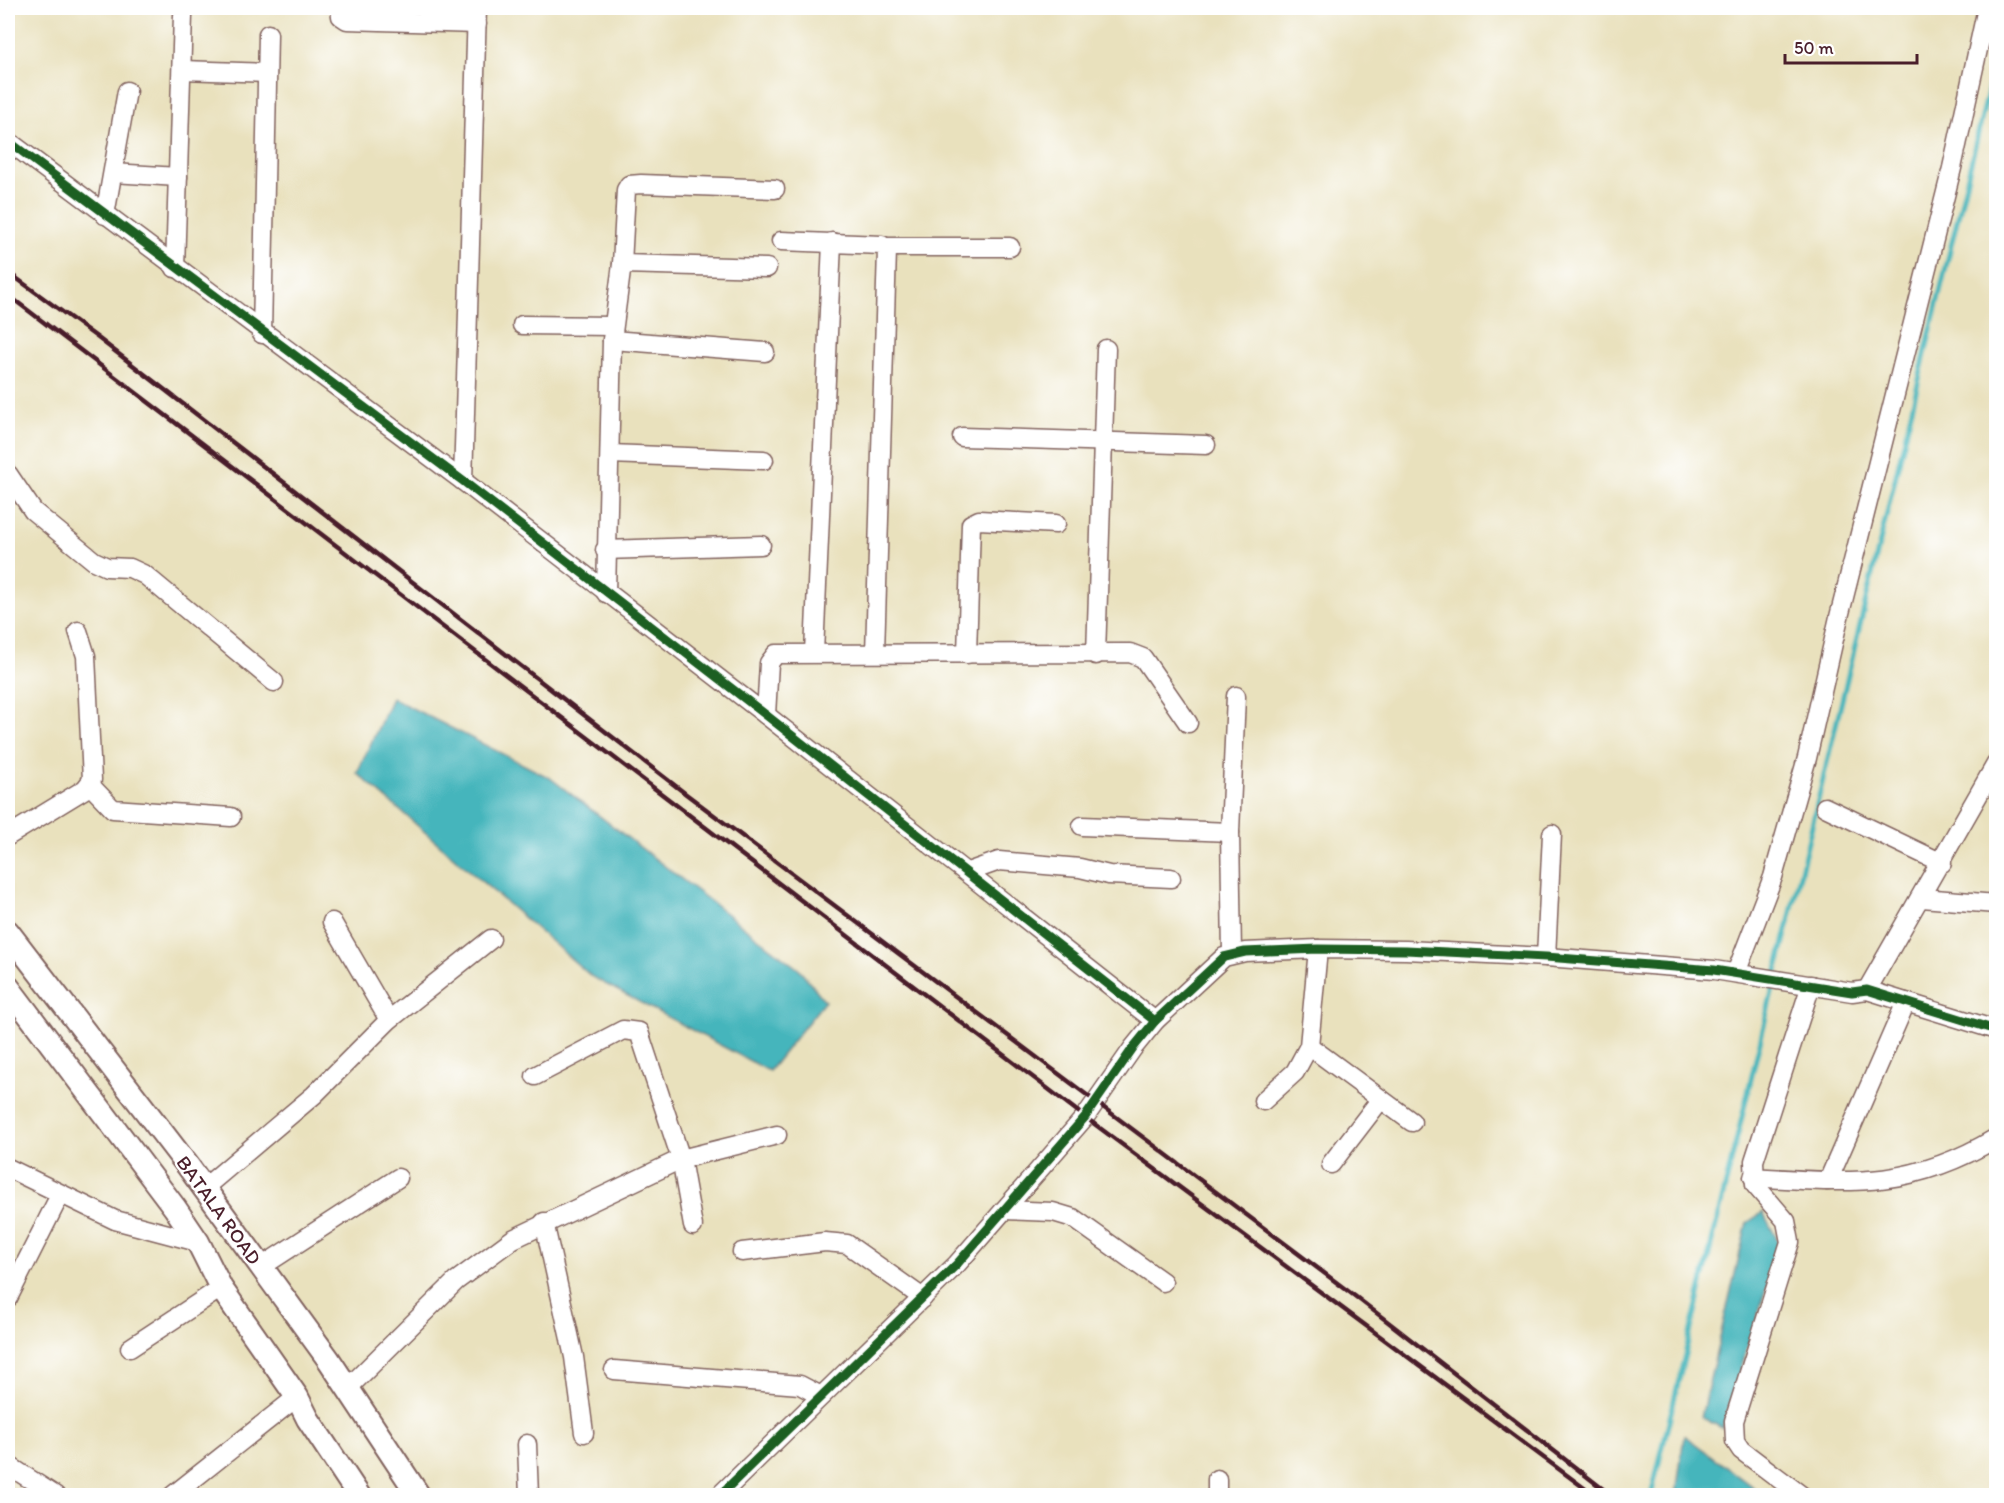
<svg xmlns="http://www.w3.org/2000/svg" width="2004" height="1503" font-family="Itim,sans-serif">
<rect width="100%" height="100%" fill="#fff"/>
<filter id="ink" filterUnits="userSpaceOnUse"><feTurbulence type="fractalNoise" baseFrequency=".0167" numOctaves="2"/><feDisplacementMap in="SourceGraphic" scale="12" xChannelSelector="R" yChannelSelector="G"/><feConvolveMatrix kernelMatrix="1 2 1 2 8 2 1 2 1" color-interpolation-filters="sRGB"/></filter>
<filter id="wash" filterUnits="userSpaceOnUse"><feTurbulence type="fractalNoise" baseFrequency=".008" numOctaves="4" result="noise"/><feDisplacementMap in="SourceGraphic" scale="24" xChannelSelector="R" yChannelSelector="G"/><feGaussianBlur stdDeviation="1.35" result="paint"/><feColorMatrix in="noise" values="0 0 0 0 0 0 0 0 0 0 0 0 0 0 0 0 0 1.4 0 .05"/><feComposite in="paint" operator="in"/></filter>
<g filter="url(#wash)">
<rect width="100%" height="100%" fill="#e9e1bd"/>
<g fill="#45b5bc" stroke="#486a74" stroke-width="1.5">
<polygon points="392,698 550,778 801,971 825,1001 769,1071 592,977 357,773"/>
<polygon points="1763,1212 1780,1245 1722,1428 1701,1417 1747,1223"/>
<polygon points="1684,1436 1685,1436 1763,1495 1676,1495"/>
</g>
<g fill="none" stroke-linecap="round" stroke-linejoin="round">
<polyline stroke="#45b5bc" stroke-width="5" points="1651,1496 1992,75 1996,38"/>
</g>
</g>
<g filter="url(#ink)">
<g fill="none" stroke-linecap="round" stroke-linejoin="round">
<g stroke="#82635e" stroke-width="21">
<g id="minor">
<polyline points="340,8 341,16 347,20 477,24"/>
<polyline points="182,70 267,73"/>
<polyline points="8,141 463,481 766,715 1155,1021"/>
<polyline points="113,173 178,177"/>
<polyline points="105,215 127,91"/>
<polyline points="781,241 882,245 887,250 875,653"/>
<polyline points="886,247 1010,247"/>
<polyline points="622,264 767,268"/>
<polyline points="175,268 183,15"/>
<polyline points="522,325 613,326"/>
<polyline points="262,334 268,34"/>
<polyline points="612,340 765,352"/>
<polyline points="962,437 1206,445"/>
<polyline points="610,454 764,460"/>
<polyline points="8,474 33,511 94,561 107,567 130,568 145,575 274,682"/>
<polyline points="463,481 477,8"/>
<polyline points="605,550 761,545"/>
<polyline points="606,593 612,340 622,264 626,190 629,185 641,184 775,189"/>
<polyline points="814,653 832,242"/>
<polyline points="967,654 971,524 979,520 1056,524"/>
<polyline points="1096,655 1106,349"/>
<polyline points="766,715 769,663 776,654 1130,653 1143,658 1188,723"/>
<polyline points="90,785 113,809 231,817"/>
<polyline points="1825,807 1942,863"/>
<polyline points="1082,826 1230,832"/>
<polyline points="8,836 85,789 92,780 86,656 78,631"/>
<polyline points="968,872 999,861 1080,868 1109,875 1171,878"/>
<polyline points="1922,898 1996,904"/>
<polyline points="332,922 389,1020"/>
<polyline points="1232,954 1230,832 1236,696"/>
<polyline points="1546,957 1552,834"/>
<polyline points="1736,973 1773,877 1807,758 1839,617 1952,168 1987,8"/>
<polyline points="1867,990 1996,764"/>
<polyline points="1309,1046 1412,1122"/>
<polyline points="535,1076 623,1030 639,1032 681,1159 693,1226"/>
<polyline points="1263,1101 1295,1072 1309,1046 1318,949"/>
<polyline points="1331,1164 1381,1099"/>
<polyline points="8,1168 115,1220 198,1242"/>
<path d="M1753,1177C1849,1183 1910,1190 1996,1138"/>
<polyline points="1828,1181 1906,1002"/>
<polyline points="204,1188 314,1095 389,1020 491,939"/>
<polyline points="1004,1210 1053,1212 1073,1218 1163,1282"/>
<polyline points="544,1222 574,1357 584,1433"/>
<polyline points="742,1252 825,1242 847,1244 923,1298"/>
<polyline points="261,1267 398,1178"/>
<polyline points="8,1298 60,1195"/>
<polyline points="130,1348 221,1288"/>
<polyline points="614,1370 800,1385 821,1396"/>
<polyline points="348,1388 456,1281 513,1239 681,1159 777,1135"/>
<polyline points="527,1444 529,1496"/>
<polyline points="8,1465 56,1496"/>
<polyline points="172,1496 297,1397"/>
<polyline points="719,1496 957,1264 1085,1117 1133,1048 1155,1021 1224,957 1245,952 1318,949 1406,950 1546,957 1714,970 1852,992 1867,990 1996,1030"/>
<polyline points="1217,1496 1217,1479"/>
<polyline points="1802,1496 1741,1450 1735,1441 1734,1421 1790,1242 1786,1221 1755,1185 1754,1161 1811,985"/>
</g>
</g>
<g stroke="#82635e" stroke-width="26">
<g id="major">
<polyline points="8,932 188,1166 329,1360 419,1496"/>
<polyline points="8,987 175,1208 198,1242 221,1288 297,1397 308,1419 359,1496"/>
</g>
</g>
<use href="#minor" stroke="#fff" stroke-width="18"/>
<use href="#major" stroke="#fff" stroke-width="22"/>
<g stroke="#4a1f2b" stroke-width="4.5">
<polyline points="8,272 98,338 686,794 1356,1297 1612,1496"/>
<polyline points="8,295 1085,1117 1595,1496"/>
</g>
<g stroke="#fff" stroke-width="13">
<g id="cycleway">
<polyline points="8,141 463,481 766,715 1155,1021"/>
<polyline points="719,1496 957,1264 1085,1117 1133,1048 1155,1021 1224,957 1245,952 1318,949 1406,950 1546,957 1714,970 1852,992 1867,990 1996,1030"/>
</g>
</g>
<use href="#cycleway" stroke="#1b5e20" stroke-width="9"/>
</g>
</g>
<g text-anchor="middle" stroke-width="4.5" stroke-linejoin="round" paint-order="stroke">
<g font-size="20" fill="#4a1f2b" stroke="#fff">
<text transform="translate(219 1210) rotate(54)" y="7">BATALA ROAD</text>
</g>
</g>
<rect width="2004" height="1503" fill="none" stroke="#fff" stroke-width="30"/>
<path d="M1785 54v9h132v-9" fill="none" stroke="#4a1f2b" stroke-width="3"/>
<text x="1794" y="54" font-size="18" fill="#4a1f2b" stroke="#ffffff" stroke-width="4.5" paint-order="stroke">50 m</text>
</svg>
